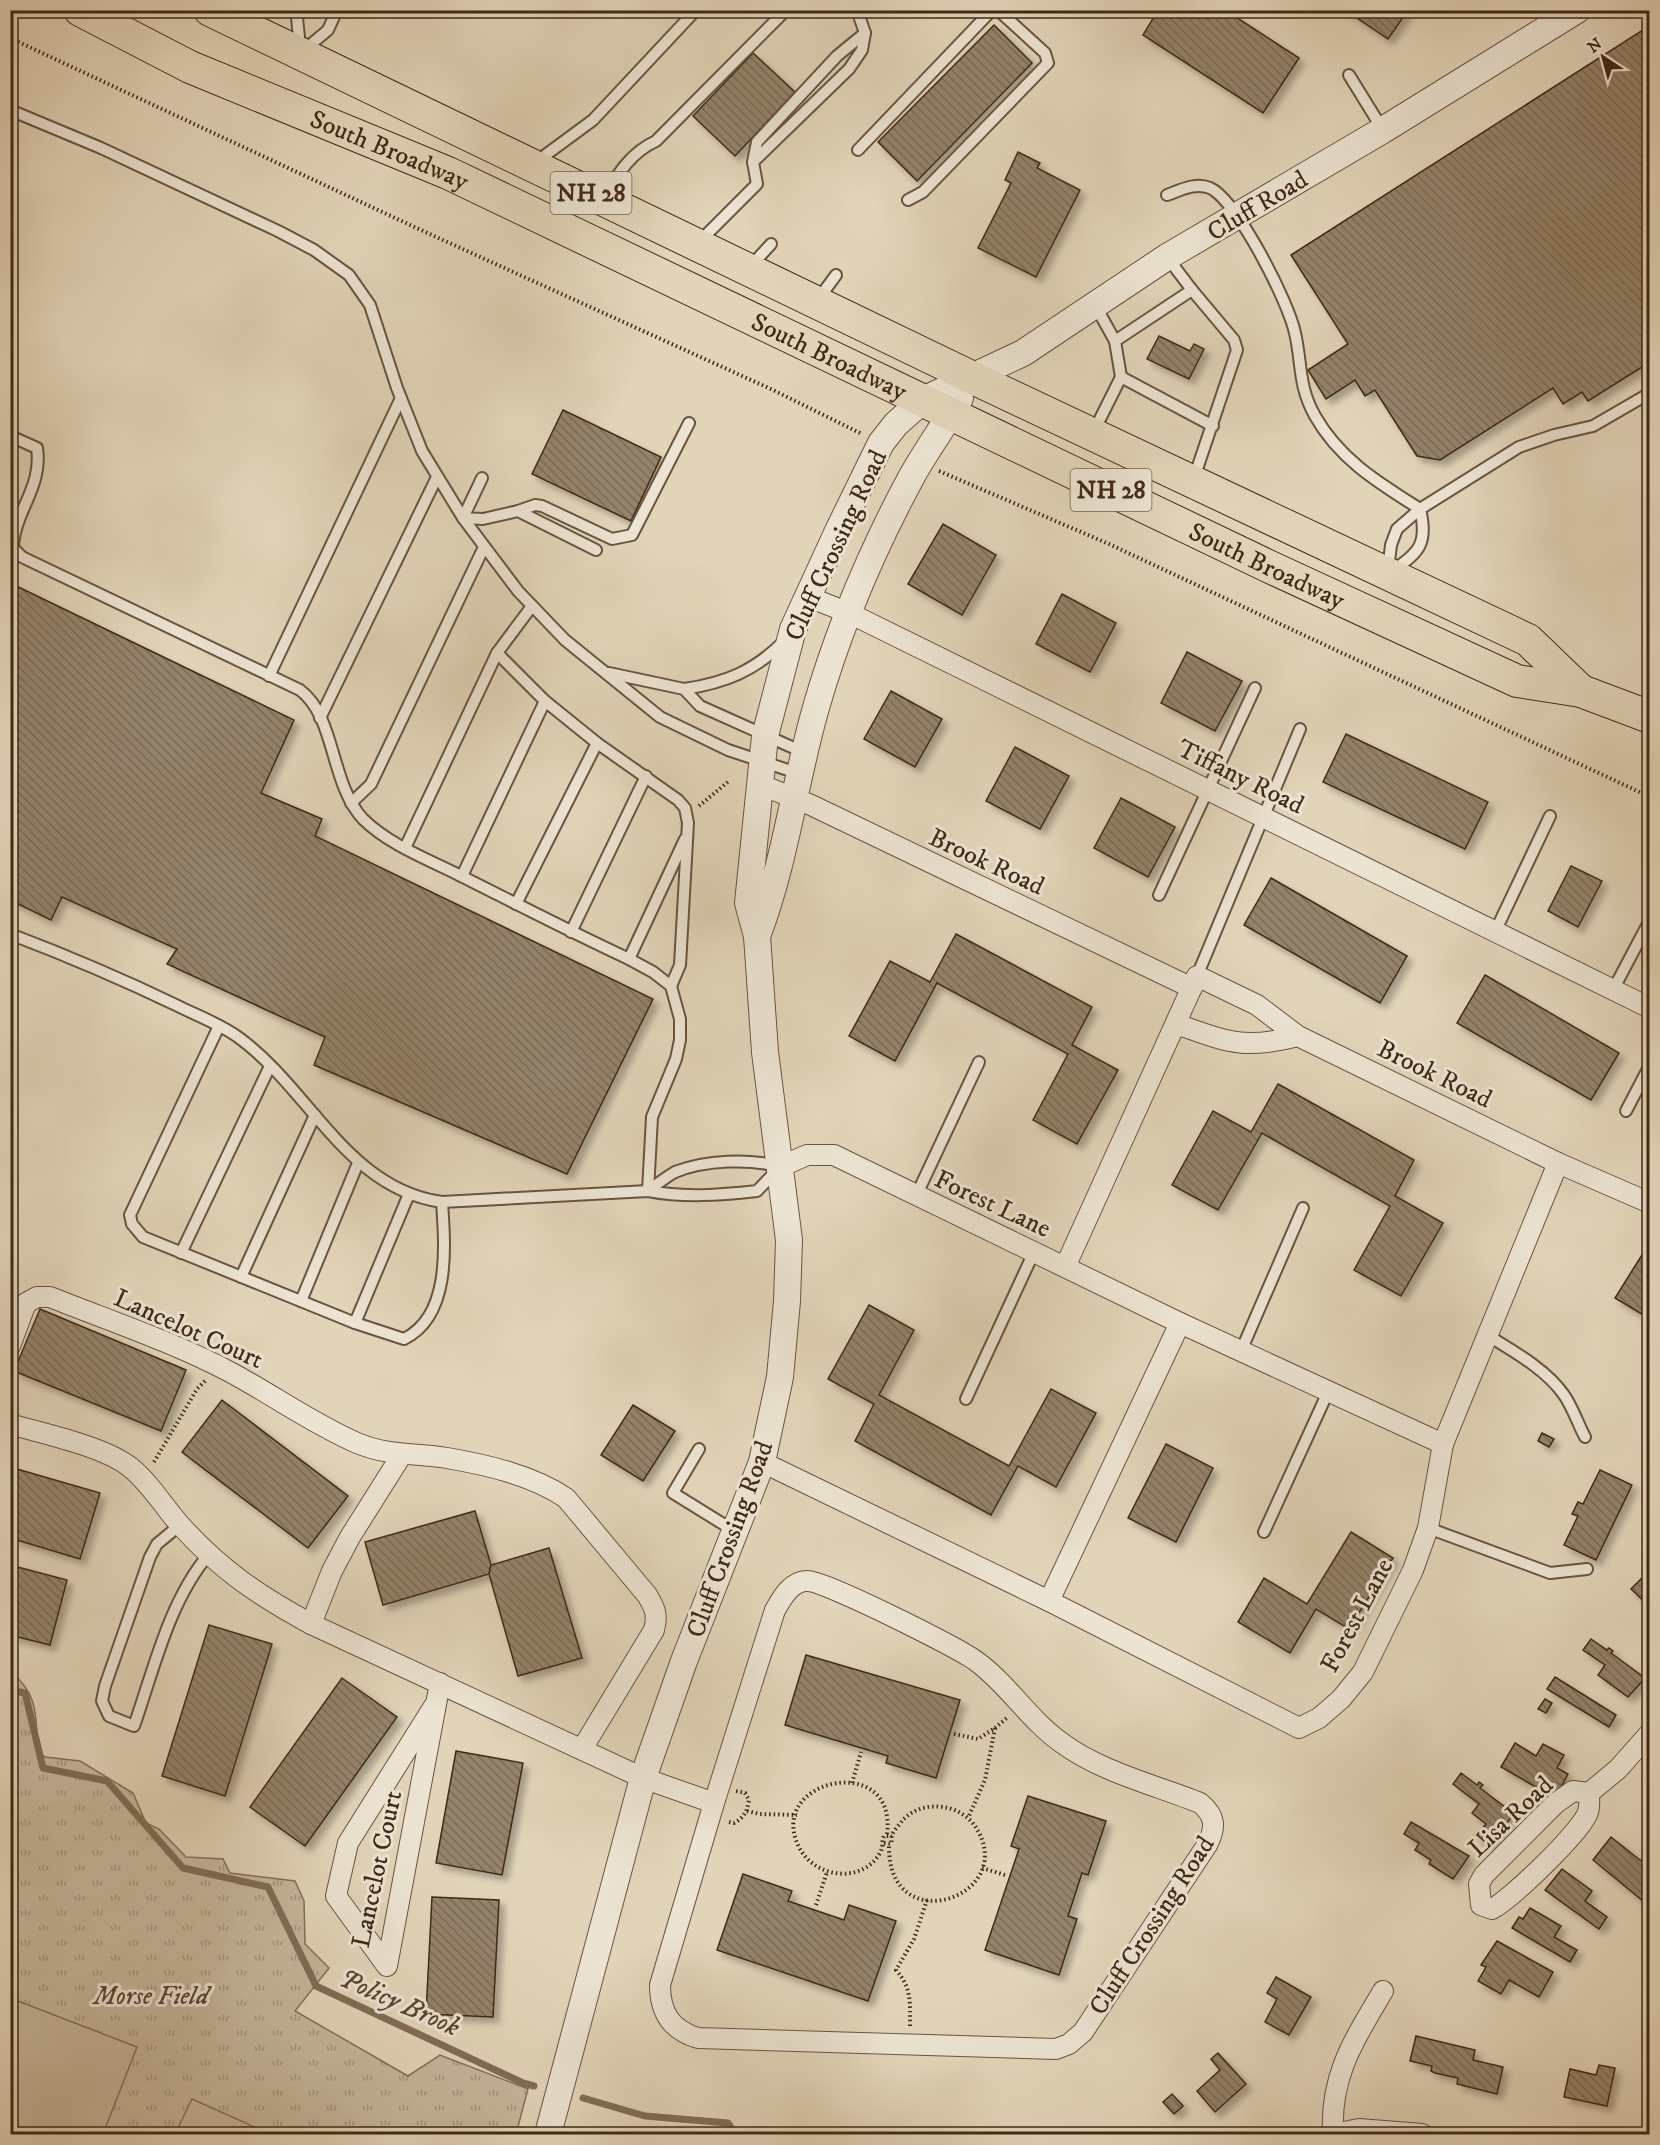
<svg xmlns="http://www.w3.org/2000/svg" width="1660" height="2145" font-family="'IM FELL DW Pica',serif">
<defs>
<pattern id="park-tufts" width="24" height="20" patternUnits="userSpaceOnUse" patternTransform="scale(1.5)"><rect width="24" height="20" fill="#c6b79d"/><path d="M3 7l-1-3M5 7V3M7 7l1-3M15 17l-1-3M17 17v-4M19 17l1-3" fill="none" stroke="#a2957f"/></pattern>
<pattern id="building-back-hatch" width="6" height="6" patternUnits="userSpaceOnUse" patternTransform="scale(1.5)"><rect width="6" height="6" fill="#94826b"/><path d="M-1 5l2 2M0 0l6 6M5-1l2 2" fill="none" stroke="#7a6a57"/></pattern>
<filter id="shadow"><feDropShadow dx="5.5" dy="5.5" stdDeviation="3" flood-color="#0004"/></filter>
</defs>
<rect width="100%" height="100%" fill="#e2d4b9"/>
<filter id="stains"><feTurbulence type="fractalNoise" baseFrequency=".00333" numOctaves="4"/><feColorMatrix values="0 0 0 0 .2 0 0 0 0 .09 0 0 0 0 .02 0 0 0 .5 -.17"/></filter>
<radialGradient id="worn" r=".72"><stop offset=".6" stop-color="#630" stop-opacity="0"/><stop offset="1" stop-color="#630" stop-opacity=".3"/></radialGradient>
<path fill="url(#park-tufts)" stroke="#83705a" stroke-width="1.5" d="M10,1671C40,1696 35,1715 38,1751L45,1757L80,1761L133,1793L146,1823L159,1829L186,1857L223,1859L230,1873L295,1881L304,1901L305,1944L329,1968L295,2011L408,2076L440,2055L528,2089L516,2134H11Z"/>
<g fill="#c6b79d" stroke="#83705a" stroke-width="1.5">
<polygon points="10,1998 137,2047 103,2134 11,2134"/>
<polygon points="192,2099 270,2134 175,2134"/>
</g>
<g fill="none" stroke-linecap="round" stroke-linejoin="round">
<g stroke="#806d57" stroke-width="7">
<polyline points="10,1690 25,1693 43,1768 107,1781 183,1868 268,1887 316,1986 523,2083 534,2086"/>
<polyline points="583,2098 645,2116 728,2123 735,2134"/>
</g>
</g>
<g fill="url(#building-back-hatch)" stroke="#402917" stroke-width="1.5" filter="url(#shadow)">
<polygon points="1158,10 1225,10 1299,58 1263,113 1143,35"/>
<polygon points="1345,10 1408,10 1388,39"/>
<polygon points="994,25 1032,63 917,181 878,142"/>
<polygon points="1646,28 1650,34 1650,362 1588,401 1582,392 1563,404 1553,388 1440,460 1417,456 1375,390 1365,396 1355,380 1326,399 1308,370 1348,344 1291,255"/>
<polygon points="753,53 795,92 735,156 693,116"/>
<polygon points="1018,152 1040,163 1037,168 1080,190 1036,277 978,248 1011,183 1005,180"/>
<polygon points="1159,336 1190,351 1194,344 1204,349 1189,379 1147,359"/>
<polygon points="563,410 661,457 631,521 532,474"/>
<polygon points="943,524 996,555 962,615 908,584"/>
<polygon points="10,583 294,720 261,793 322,819 315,836 653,999 567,1174 314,1065 325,1037 167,964 177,949 62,897 51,920 10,900"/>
<polygon points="1062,594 1116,623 1090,672 1036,644"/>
<polygon points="1187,652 1242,681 1215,731 1161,703"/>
<polygon points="891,691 942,719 915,767 864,739"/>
<polygon points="1346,734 1488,802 1465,849 1323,782"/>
<polygon points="1015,747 1069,776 1040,829 986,801"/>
<polygon points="1121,798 1175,827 1148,877 1094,848"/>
<polygon points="1571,866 1602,881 1578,927 1548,911"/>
<polygon points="1271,878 1407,956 1380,1003 1244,925"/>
<polygon points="956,934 1092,1007 1072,1045 1118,1070 1077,1144 1033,1120 1068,1054 937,983 895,1061 849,1036 890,961 930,982"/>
<polygon points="1485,975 1619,1053 1591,1100 1457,1023"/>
<polygon points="1278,1084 1414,1160 1395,1196 1443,1223 1401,1296 1354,1270 1390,1206 1262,1133 1218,1210 1172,1185 1213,1111 1251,1132"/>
<polygon points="1645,1250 1650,1253 1650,1319 1615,1298"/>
<polygon points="869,1305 914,1330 879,1395 1009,1466 1051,1389 1096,1413 1056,1487 1018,1466 991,1515 855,1441 874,1404 828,1379"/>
<polygon points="40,1309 186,1370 161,1431 14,1371"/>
<polygon points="222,1400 348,1496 308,1548 182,1452"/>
<polygon points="633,1405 675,1431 643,1481 601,1455"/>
<polygon points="1542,1433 1554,1439 1549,1447 1538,1441"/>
<polygon points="1166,1444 1213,1468 1176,1542 1128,1518"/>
<polygon points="10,1467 100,1493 80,1559 10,1538"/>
<polygon points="1600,1470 1632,1485 1596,1560 1564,1545 1578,1516 1572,1514 1578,1502 1583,1504"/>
<polygon points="475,1511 491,1565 489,1574 383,1605 365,1542"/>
<polygon points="1351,1532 1393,1558 1349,1629 1316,1609 1290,1653 1238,1622 1264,1578 1307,1604"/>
<polygon points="549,1548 582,1658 518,1676 489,1574 491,1565"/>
<polygon points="10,1565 67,1580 50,1645 10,1635"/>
<polygon points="1650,1570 1650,1607 1631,1589"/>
<polygon points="209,1625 272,1644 225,1796 162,1776"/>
<polygon points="1591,1639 1607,1650 1609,1648 1613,1651 1611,1653 1645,1678 1628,1697 1598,1675 1605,1665 1583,1650"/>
<polygon points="806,1655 960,1700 936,1778 886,1763 888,1756 785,1725"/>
<polygon points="1555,1677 1616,1715 1609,1727 1547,1689"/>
<polygon points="342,1678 397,1717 305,1846 250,1807"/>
<polygon points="1545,1699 1552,1703 1546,1713 1538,1709"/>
<polygon points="1515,1743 1536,1756 1543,1744 1564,1755 1557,1768 1568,1774 1555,1798 1501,1767"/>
<polygon points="456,1751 523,1763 502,1875 436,1863"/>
<polygon points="1461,1773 1477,1785 1479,1782 1483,1785 1480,1788 1514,1814 1489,1845 1477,1835 1486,1824 1472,1813 1479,1804 1453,1784"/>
<polygon points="1028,1796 1106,1821 1088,1875 1082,1873 1068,1916 1077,1919 1059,1975 985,1950 1019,1849 1011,1846"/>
<polygon points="1411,1822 1469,1856 1453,1879 1429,1864 1431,1860 1415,1850 1419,1843 1404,1834"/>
<polygon points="1611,1837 1650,1868 1649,1906 1593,1860"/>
<polygon points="1562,1869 1592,1891 1585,1901 1607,1917 1599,1929 1545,1890"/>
<polygon points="743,1874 792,1891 788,1901 844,1920 849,1905 896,1921 868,2001 717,1950"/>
<polygon points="432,1897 499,1900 493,2017 426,2014"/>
<polygon points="1530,1908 1561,1926 1554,1937 1577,1950 1570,1962 1512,1928 1519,1917 1523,1919"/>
<polygon points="1497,1941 1553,1972 1539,1997 1509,1980 1501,1994 1478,1981 1486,1967 1481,1965"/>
<polygon points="1276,1977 1311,1997 1289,2035 1265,2022 1277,1999 1267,1993"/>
<polygon points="1416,2036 1475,2050 1473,2060 1503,2067 1497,2094 1457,2084 1458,2078 1435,2073 1431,2071 1432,2066 1410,2061"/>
<polygon points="1218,2053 1246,2084 1215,2112 1197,2091 1220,2070 1211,2059"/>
<polygon points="1599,2065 1615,2068 1607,2106 1564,2097 1570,2069 1596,2075"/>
<polygon points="1172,2094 1183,2106 1174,2114 1163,2102"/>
</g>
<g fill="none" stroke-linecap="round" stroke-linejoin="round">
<g stroke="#685440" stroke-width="14">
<g id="service">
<polyline points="300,47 297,18 301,10"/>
<polyline points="303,51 328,30 337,10"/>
<polyline points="1349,75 1383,130"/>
<polyline points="10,110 101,148 278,231 314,250 349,275 370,305 397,388 422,451 463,518 518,591 565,640 660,717 728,750 800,774"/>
<polyline points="858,150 992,10"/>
<polyline points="536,162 593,120 696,10"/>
<polyline points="753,162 849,69 862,50 865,33"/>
<path d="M1167,195C1181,190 1195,182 1210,188C1237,200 1289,303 1295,333C1302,363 1298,386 1315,416C1340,460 1379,483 1420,509C1428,542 1420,553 1393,570"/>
<path d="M603,198C618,174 630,153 656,141L786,10"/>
<polyline points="908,200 923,192 1048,63 1045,53 998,10"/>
<polyline points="698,243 757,184 753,162 757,142 837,56 865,33 857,10"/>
<polyline points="751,266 771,244"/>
<polyline points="1192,290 1234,340 1237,350 1194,478"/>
<polyline points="817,301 836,275"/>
<polyline points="1115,341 1192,290 1167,257"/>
<polyline points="1121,377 1213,426"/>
<polyline points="1093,433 1121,377 1115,341 1095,305"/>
<path d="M10,436L37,448C43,488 14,511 13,548L22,557L300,690C336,717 330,784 363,819C388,844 427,859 457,874C515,903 571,932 629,959L653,972L671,986L680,1019V1040L676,1059L652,1117L648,1191"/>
<polyline points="482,478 463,518 483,519 518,511 596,550"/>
<polyline points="518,511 535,505 542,506 612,539 632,535 689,423"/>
<polyline points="1388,570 1391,545 1397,529 1420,509 1519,447 1554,435 1593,426 1650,393"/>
<polyline points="497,653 545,701 597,743 678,800 685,808 688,823 680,965 671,986"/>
<polyline points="609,673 684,689 700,706 805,753"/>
<polyline points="269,676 401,398"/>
<path d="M684,689C725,683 755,671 784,641"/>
<polyline points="320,718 437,477"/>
<polyline points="351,803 371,784 484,547"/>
<polyline points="405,848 497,653 532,606"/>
<polyline points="462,876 545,701"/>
<polyline points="1159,895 1255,688"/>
<polyline points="516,904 597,743"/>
<polyline points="571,932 646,776"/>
<polyline points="1495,932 1550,816"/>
<path d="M10,934C68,956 122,979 178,1006C198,1016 220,1024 238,1037C310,1089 347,1189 442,1202L648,1191C685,1198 720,1195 757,1191L780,1167C750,1158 705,1160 675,1172C666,1177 656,1185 648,1191"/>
<polyline points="629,959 685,839"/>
<polyline points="1197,976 1300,729"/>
<polyline points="1613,990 1650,920"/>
<path d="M219,1026L130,1215L132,1224L143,1237L355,1323L404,1339C451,1316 445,1246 442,1202"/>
<polyline points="1626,1111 1650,1065"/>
<polyline points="916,1196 979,1062"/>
<polyline points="181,1253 270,1066"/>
<polyline points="241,1277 315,1115"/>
<polyline points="301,1301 358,1163"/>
<polyline points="355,1323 409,1194"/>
<path d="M1487,1335C1513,1351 1547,1370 1564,1395C1573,1408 1578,1424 1585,1437"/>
<polyline points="1241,1351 1303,1208"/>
<polyline points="966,1399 1034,1252"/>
<polyline points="699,1449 673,1493 736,1532"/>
<path d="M180,1525L157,1544L150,1557L105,1686L102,1701L109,1716L134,1726C154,1669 169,1601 209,1554"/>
<polyline points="1428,1528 1550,1573 1587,1569"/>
<polyline points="1264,1532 1328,1392"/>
</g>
</g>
<g stroke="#685440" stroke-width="22">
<g id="minor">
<polyline points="806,596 849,613 1650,1008"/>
<polyline points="759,784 811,805 1192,988"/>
<path d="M1176,1024C1228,1042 1243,1050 1298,1036"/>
<polyline points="780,1167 807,1155 834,1155 1180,1323 1443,1444"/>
<polyline points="1065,1267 1197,976 1257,1005 1298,1036 1558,1163 1650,1203"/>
<path d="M10,1346L26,1303L37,1297H50C110,1321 173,1342 230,1372C273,1395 313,1424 357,1443C388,1456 415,1453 447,1458C487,1465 532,1475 566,1498L647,1595C655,1608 658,1615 654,1630L582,1749"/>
<path d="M10,1424C44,1434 103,1446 130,1467C150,1483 164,1507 181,1526C222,1571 258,1595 311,1624L643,1778L714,1803L660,1985C660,2013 671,2030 698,2038L1056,2049L1069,2044L1083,2032L1207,1845C1216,1828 1216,1816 1200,1803C1155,1785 1101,1772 1062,1743C1029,1720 1008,1684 976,1661C958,1648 824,1580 807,1581C791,1581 782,1598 775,1610L714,1803"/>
<polyline points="762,1462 1049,1601 1299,1728 1319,1718 1341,1699 1363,1672 1413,1570 1428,1528 1443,1444 1558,1163"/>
<polyline points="1049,1601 1180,1323"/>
<polyline points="311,1624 332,1571 350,1537 401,1456"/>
<polyline points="436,1703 348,1843 336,1896 387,1966 440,1683"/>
<path d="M1589,1793C1589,1799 1590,1806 1588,1812C1582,1831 1511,1899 1492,1909L1481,1905L1479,1884L1484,1875L1556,1803L1573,1791L1589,1793L1618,1769L1650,1733"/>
<path d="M1333,2134C1330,2075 1354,2040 1383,1991"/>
<polyline points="1334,2134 1359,2129 1422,2134"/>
</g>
</g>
<g stroke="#685440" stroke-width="28">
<g id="tertiary">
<path d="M757,936C785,863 794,786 815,711C838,630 872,550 912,476C927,449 945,425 960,398"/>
<polyline points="548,2134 643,1778 684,1661 762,1462 780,1377 787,1301 789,1240 765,1052 757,936 748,903 765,736 793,629 838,531 881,443 896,424 923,400 1023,353 1167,257 1383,130 1577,10"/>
</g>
</g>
<g stroke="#402917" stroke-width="34">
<g id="primary">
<path id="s1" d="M80,10L190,67L448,173L1270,567L1517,681L1581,691L1650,717"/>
<polyline points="210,10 971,377 1528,640 1581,691"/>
</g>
</g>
<g stroke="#402917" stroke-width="4" stroke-dasharray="1.5 3" stroke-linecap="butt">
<polyline points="10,38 423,231 773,390 862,434"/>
<polyline points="939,471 1109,544 1650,797"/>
<polyline points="699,806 729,781"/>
<polyline points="154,1462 197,1389 206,1380"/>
<polyline points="995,1728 1008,1717"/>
<polyline points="954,1734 978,1739 995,1728 985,1780 968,1818"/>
<polyline points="852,1783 861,1752"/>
<polyline points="747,1811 760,1814 797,1815"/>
<path d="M729,1822L734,1823C745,1817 747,1811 749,1800L745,1793L736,1791"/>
<path d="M887,1834C898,1750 762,1779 800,1849C816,1878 862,1884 880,1853C884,1846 881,1842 884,1836H892"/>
<path d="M884,1843L891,1844C892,1841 891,1839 892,1836C892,1832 900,1824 902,1821C921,1799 959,1803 975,1826C1022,1896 887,1943 889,1845"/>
<polyline points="982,1868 1005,1875"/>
<polyline points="816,1905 827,1872"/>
<path d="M910,2026C910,2003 912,1988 896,1970L914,1939L927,1900"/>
</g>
<use href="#service" stroke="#ece3d2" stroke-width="10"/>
<use href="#minor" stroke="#ece3d2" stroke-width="20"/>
<use href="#tertiary" stroke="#ece3d2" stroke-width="26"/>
<use href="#primary" stroke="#e2d4b9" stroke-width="32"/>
</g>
<g text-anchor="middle" stroke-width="6" stroke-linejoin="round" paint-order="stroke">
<g fill="#ece3d2" stroke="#74614f" stroke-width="1.5">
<rect x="550.5" y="172" width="81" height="42" rx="4.5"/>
<rect x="1070.5" y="469" width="81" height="42" rx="4.5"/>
</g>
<g font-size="24" font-weight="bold" fill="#402917">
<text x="591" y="201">NH 28</text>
<text x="1111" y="498">NH 28</text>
</g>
<g font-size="26" fill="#402917" stroke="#ece3d2">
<text dy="9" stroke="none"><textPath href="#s1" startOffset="340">South Broadway</textPath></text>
<text transform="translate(1257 205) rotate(-31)" y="9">Cluff Road</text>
<text dy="9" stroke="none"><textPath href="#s1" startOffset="826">South Broadway</textPath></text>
<text transform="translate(835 545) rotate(-65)" y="9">Cluff Crossing Road</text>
<text dy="9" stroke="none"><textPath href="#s1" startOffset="1311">South Broadway</textPath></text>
<text transform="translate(1241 776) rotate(26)" y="9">Tiffany Road</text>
<text transform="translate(987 861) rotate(25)" y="9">Brook Road</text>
<text transform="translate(1435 1073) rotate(26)" y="9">Brook Road</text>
<text transform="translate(993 1203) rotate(25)" y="9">Forest Lane</text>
<text transform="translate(189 1328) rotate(24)" y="9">Lancelot Court</text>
<text transform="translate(729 1539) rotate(-70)" y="9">Cluff Crossing Road</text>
<text transform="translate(1356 1615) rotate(-62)" y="9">Forest Lane</text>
<text transform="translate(1510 1816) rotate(-43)" y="9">Lisa Road</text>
<text transform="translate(376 1869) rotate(-78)" y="9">Lancelot Court</text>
<text transform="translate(1151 1925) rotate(-57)" y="9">Cluff Crossing Road</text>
</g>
<g font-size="26" font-style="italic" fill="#5b4532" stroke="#ece3d2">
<text x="151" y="2004">Morse Field</text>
</g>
<g font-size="27" font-style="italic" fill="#5b4532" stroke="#ece3d2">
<text transform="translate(400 2002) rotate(24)" y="9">Policy Brook</text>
</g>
</g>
<rect width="1660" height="2145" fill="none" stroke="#e2d4b9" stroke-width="36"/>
<rect x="12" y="12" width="1636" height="2121" fill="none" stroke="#402917" stroke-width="3"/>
<rect x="18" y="18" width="1624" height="2109" fill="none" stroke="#402917" stroke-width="1.5"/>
<g transform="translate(1603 57) rotate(324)" stroke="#ece3d2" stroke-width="4.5" paint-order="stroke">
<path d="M0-4.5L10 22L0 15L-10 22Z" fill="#402917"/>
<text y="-9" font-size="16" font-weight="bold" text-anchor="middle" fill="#402917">N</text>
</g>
<rect width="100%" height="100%" filter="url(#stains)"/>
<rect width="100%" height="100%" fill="url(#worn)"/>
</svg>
